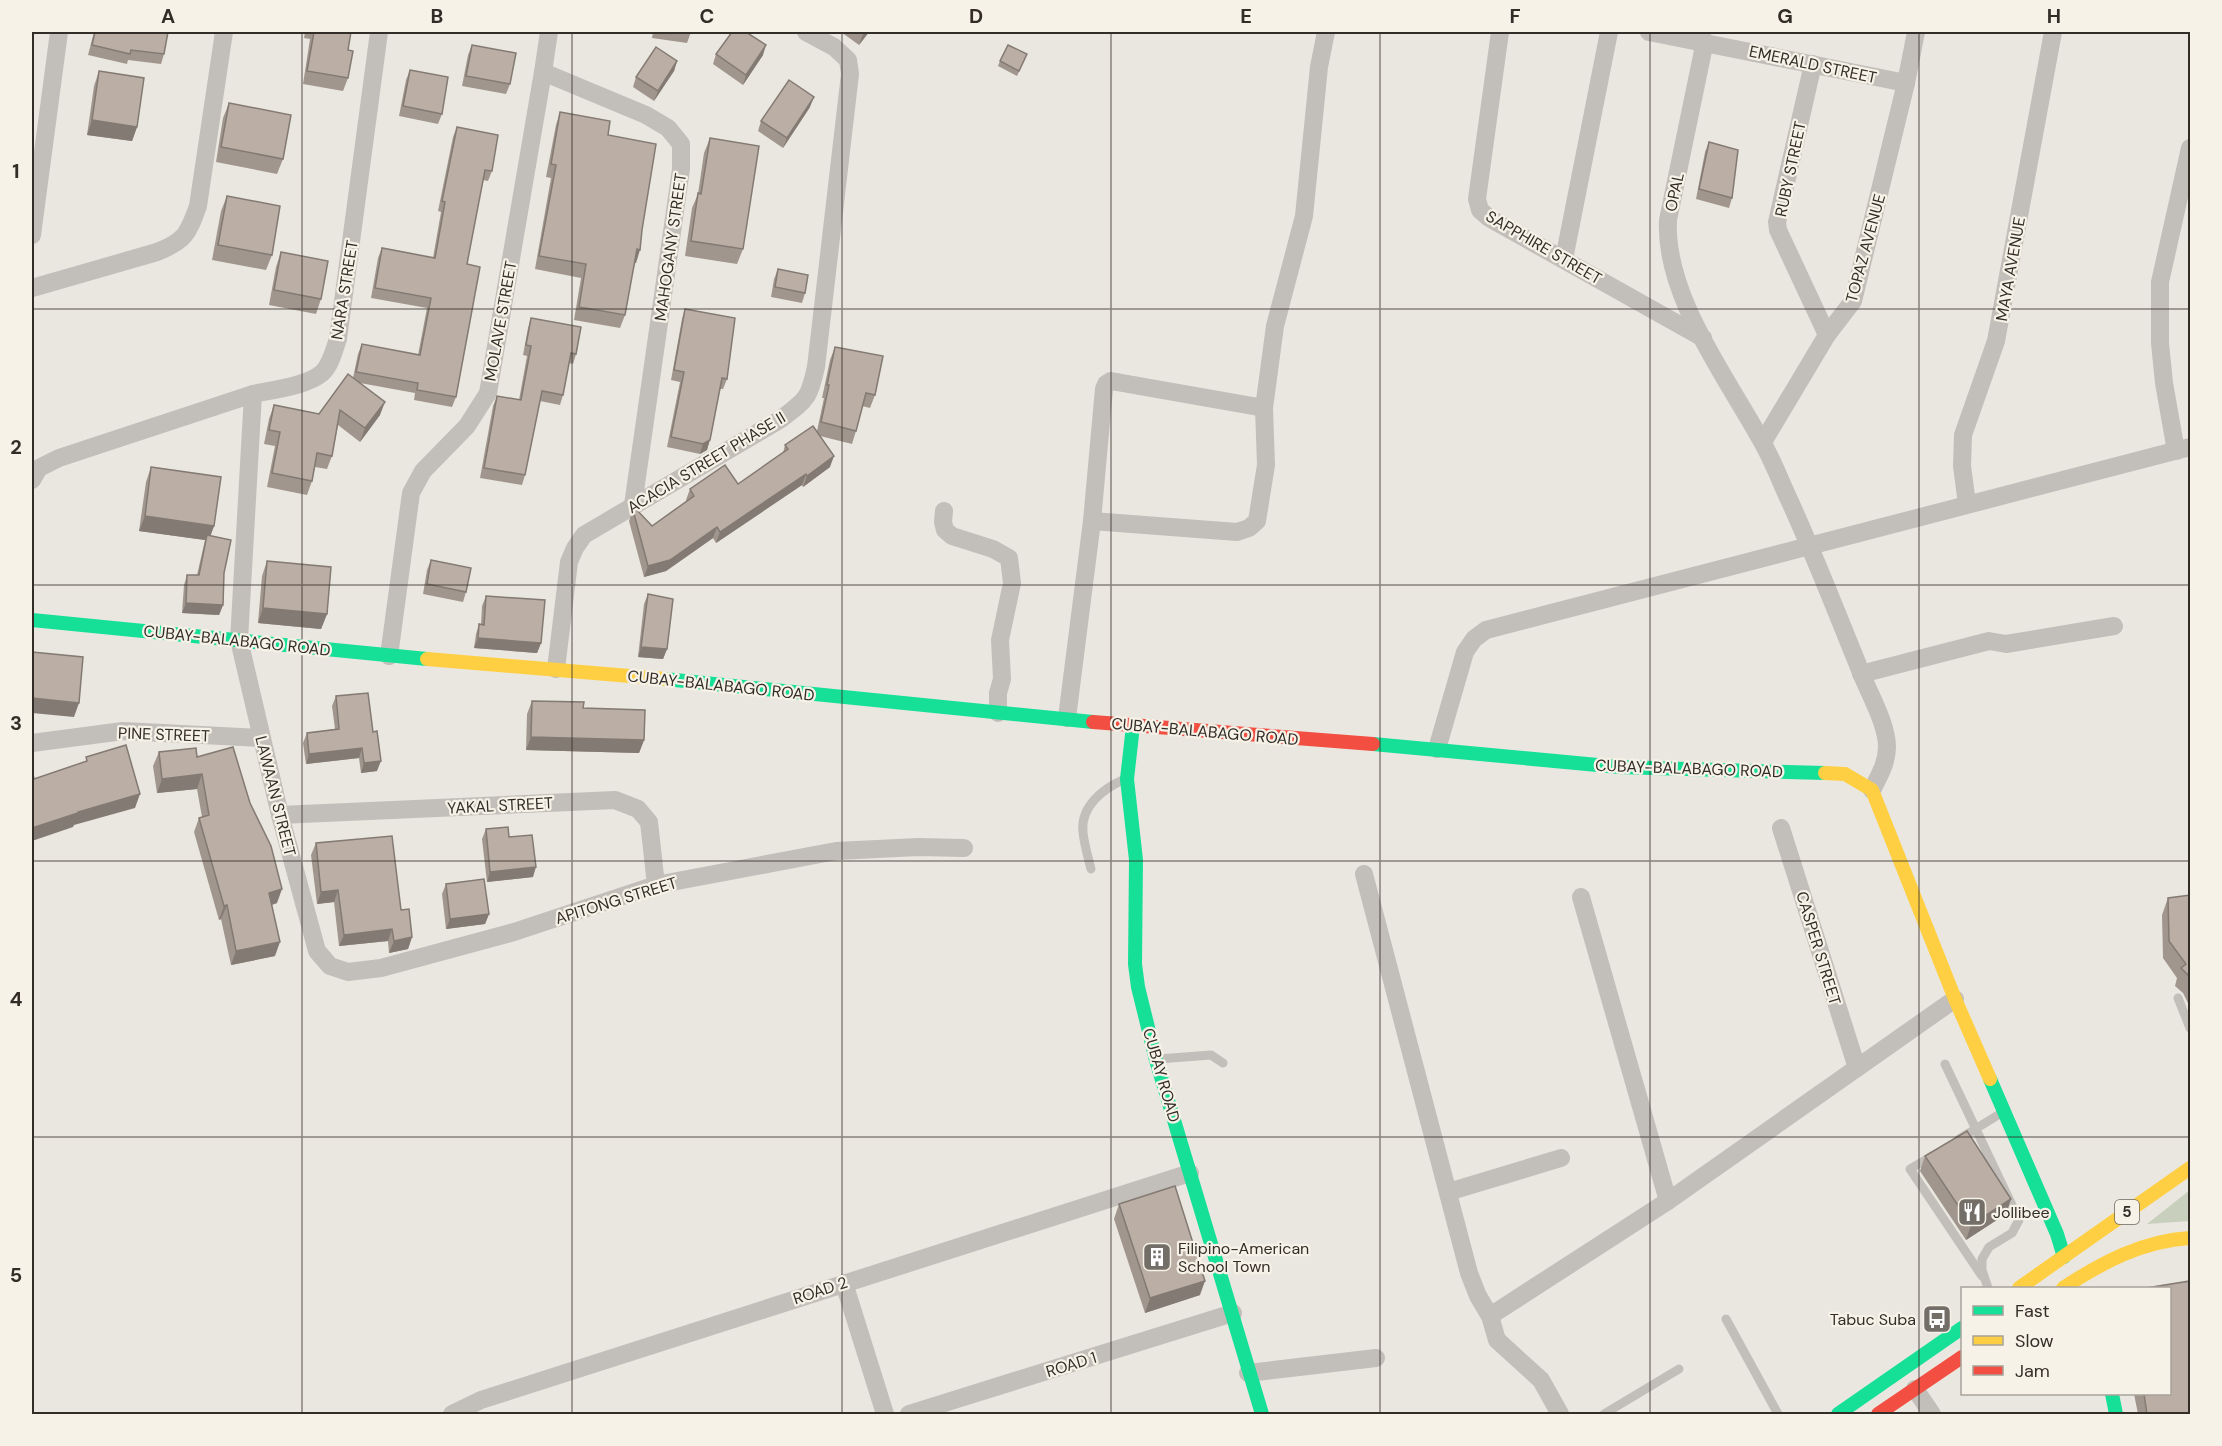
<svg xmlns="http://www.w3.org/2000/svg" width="2222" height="1446" font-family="'DM Sans',sans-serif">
<rect width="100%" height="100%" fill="#eae7e0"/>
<polygon fill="#c8cfbc" points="2190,1190 2190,1221 2147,1224"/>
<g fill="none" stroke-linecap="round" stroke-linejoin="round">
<g stroke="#c2beb9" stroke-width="9">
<path d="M1091,869C1088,857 1084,844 1083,832C1080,806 1104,788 1125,779"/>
<polyline points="2178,998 2190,1028"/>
<polyline points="1158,1059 1211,1055 1223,1063"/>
<polyline points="1945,1064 2019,1220 2012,1233 1989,1247 1982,1259 1982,1270 1988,1288"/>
<polyline points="1959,1139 2003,1112"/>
<polyline points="1932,1156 1910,1169 1982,1276"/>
<polyline points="1726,1319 1778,1414"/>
<polyline points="1604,1414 1679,1369"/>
</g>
<g stroke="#c2beb9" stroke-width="18">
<path d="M379,32L338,339C334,350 331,365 322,373C307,386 272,390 253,394L239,640L280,815L317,951L330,966L348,972L381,968L514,932L656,885L836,851L918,847L964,848"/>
<polyline points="1500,32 1477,199 1480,210 1489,218 1703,338"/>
<polyline points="1649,32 1906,83"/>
<path d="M1705,41L1668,220C1664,295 1726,376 1761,440C1771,457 1778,475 1786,493C1813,551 1836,611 1860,670C1868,692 1887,723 1887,747C1887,763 1879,776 1872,790"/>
<polyline points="1813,64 1777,222 1778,230 1827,335"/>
<polyline points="543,72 646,115 668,128 681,144 681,169 633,505"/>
<polyline points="32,235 59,32"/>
<polyline points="1564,259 1609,32"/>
<path d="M32,288L157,252C185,241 188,234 198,206L224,32"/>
<polyline points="1763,442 1827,335 1853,301 1906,83 1916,32"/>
<polyline points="2176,451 2164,383 2160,343 2160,282 2190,148"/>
<polyline points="32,480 39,468 59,458 253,394"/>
<polyline points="1967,504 1962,466 1963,435 1996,341 2053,32"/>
<polyline points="944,511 943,522 945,530 952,536 993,549 1009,558 1012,583 1000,640 1002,679 998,693 998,713"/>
<polyline points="1092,521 1237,532 1249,528 1257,521 1266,465 1264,408 1275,326 1304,216 1319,67 1326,32"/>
<polyline points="389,656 411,493 423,471 467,426 488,393 543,72 549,32"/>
<path d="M556,669L569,562L575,548L584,535L781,419C807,399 809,399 816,367L850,74L848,60L834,47L806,32"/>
<polyline points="1861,674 1989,641 2006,644 2114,626"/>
<polyline points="1067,718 1092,521 1104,389 1106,384 1111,381 1264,408"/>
<polyline points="32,743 123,731 261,738"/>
<polyline points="1437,749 1465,652 1474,639 1486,630 2190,447"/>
<polyline points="280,815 615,800 638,809 649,822 656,885"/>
<polyline points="1781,828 1857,1068"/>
<polyline points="1364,874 1469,1273 1478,1296 1490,1316"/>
<polyline points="1581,897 1668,1201"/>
<polyline points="1448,1192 1561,1158"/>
<polyline points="844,1283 885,1414"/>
<polyline points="1248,1373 1376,1358"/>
<polyline points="1915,1389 1932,1414"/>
<polyline points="452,1414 481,1400 1190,1173"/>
<polyline points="909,1414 1233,1313"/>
<polyline points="1560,1414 1541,1380 1497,1340 1490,1316 1668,1201 1955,999"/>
</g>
<g stroke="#16e098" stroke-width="14">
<polyline points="32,620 427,659"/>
<polyline points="665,679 1093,722"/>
<polyline points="1133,726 1127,779 1136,860 1135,964 1138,987 1156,1060 1262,1414"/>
<polyline points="1373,744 1619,767 1825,773"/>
<polyline points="1990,1079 2057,1234 2064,1257"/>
<polyline points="2112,1394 2116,1414"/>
<polyline points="1838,1414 1962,1328"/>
</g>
<g stroke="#ffcf43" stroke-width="14">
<polyline points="427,659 665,679"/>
<polyline points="1825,773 1845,774 1872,790 1955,999 1990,1079"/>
<polyline points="2019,1288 2190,1168"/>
<path d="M2063,1288C2103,1262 2142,1241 2190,1238"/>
</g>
<g stroke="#f24e42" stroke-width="14">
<polyline points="1093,722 1373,744"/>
<polyline points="1878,1414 1962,1357"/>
</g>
</g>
<g fill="#a1968d">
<polygon points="94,32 168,32 164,54 161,64 128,60 127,64 88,55"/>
<polygon points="305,32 351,32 348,50 348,78 343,91 303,84 310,39 304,38"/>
<polygon points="653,32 691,32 687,43 652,38"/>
<polygon points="841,32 869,32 859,45"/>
<polygon points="472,45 510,84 506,94 462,86 468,55"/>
<polygon points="716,54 763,55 743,85 713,64"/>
<polygon points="1027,54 1017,76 998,66 1000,61"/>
<polygon points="677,61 674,71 654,101 633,87 636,77"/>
<polygon points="410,70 442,114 438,124 399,116 406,80"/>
<polygon points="99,71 137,127 132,141 87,135 94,86"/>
<polygon points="229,103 283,159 277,174 216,162 223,118"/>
<polygon points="810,107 783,148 758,131 761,121"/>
<polygon points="560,112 608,135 636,263 634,263 625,315 620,328 574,320 581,278 535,269 551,178 546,177 556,125"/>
<polygon points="457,127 492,171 488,181 483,180 467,264 456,397 452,407 414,400 415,393 360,383 380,415 360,442 338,425 332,456 327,469 315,467 312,481 307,495 267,487 275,446 264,444 269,419 274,405 319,414 353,378 358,354 362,344 418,355 427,308 371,298 378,258 382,248 433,258 441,212 438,211 453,137"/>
<polygon points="710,138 743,249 737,264 685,256 692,208 698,194 704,153"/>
<polygon points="1709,142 1732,198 1729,208 1696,199 1705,152"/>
<polygon points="227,196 272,255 266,270 212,260 221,211"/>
<polygon points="281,252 321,299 316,314 269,305 276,267"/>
<polygon points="778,269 805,293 802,303 771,297 774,279"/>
<polygon points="685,309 727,379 723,389 720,389 707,450 700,454 667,447 680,382 671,380 682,319"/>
<polygon points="531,318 576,354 573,364 569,363 563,395 560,405 540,401 525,475 522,485 480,478 493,406 497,396 519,400 527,356 523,355 528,328"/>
<polygon points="835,347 875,395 870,408 862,406 856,431 852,444 820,436 830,467 803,487 802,485 716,543 713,538 666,571 644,577 629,521 633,510 652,526 686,502 686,500 690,489 738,484 783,453 785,445 817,431 824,398 822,398 830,360"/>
<polygon points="151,467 214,526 210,536 224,573 223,605 219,615 182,613 184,585 187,575 197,575 205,540 139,531 146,482"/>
<polygon points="431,560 466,592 463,602 423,594 427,570"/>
<polygon points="267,561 327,614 321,629 258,623 262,576"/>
<polygon points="648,594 667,649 663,659 638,657 644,604"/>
<polygon points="486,596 541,643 537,653 474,648 476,634 479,624 481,625 482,606"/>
<polygon points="336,696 377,771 361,773 359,758 306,764 303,743 307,733 335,729 332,706"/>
<polygon points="532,701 583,708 644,740 639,753 526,750 527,714"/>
<polygon points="159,752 197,757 277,903 272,905 275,956 231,965 221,919 219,920 194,832 199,818 202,817 197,789 157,793 153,766"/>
<polygon points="486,829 509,837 533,877 487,882 482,839"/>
<polygon points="316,843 401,910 412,937 408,949 389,953 388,941 339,946 334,902 317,904 311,855"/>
<polygon points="446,884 489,914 485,924 446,929 442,894"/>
<polygon points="2190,895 2190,1007 2183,993 2175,986 2177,978 2163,958 2162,915 2168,898"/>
<polygon points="1925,1156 2006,1214 1966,1240 1920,1171"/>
<polygon points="1119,1204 1200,1295 1145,1313 1114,1219"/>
<polygon points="2134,1394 2169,1394 2190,1414 2138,1414"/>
</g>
<g fill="#837a73">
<polygon points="864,32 869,32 859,45"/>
<polygon points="766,45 763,55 743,85 746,75"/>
<polygon points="677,61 674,71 654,101 658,91"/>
<polygon points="814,97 810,107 783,148 787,138"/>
<polygon points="92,120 137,127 132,141 87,135"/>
<polygon points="637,249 640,250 636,263 632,263"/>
<polygon points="385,402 380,415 360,442 365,428"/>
<polygon points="710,440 707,450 700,454 703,444"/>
<polygon points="834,456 830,467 803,487 807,476"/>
<polygon points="806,474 802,485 716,543 720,532"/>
<polygon points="145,516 214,526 209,540 207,535 205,540 139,531"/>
<polygon points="717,527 713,538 666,571 644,577 648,566"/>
<polygon points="186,603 223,605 219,615 182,613"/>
<polygon points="263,608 327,614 321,629 258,623"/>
<polygon points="478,638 541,643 537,653 474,648"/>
<polygon points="641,647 667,649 663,659 638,657"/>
<polygon points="32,698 79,703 74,717 32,713"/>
<polygon points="531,737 644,740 639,753 526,750"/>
<polygon points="362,748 359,758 306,764 309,754"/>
<polygon points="381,761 377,771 361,773 364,763"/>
<polygon points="202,774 197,789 157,793 162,779"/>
<polygon points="140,794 135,808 74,825 73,827 32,841 32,828 78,812"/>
<polygon points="536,867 533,877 487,882 490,872"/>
<polygon points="282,889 277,903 264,907 269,893"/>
<polygon points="338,890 334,902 317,904 321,892"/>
<polygon points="227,905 221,919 219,920 224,906"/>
<polygon points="489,914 485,924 446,929 450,919"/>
<polygon points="392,929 388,941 339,946 344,935"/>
<polygon points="412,937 408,949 389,953 394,941"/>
<polygon points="280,942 275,956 231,965 236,951"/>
<polygon points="2011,1199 2006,1214 1966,1240 1971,1225"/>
<polygon points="1205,1281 1200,1295 1145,1313 1150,1298"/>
</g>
<g fill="#bbaea4" stroke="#837a73" stroke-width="1.5">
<polygon points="95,32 168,32 164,54 131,50 130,54 92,45"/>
<polygon points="314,32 351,32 348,50 353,51 348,78 307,71"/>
<polygon points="732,32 746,32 766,45 746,75 716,54"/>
<polygon points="472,45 516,53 510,84 466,76"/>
<polygon points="1008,45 1027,54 1019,71 1000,61"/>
<polygon points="656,47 677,61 658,91 636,77"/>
<polygon points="410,70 448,77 442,114 403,106"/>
<polygon points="99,71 144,78 137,127 92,120"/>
<polygon points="789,80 814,97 787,138 761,121"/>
<polygon points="229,103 291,115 283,159 221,147"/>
<polygon points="560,112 610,121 608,135 656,144 642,230 640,250 637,249 625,315 579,307 586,264 539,256 556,165 551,164"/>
<polygon points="457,127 498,135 492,171 485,170 467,264 480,267 456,397 417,390 418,383 356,372 362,344 420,355 431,298 375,288 382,248 435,258 445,202 442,201"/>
<polygon points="710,138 759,146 743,249 691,241 698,193 701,194"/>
<polygon points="1709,142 1738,150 1732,198 1699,189"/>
<polygon points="227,196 280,206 272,255 218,245"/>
<polygon points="281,252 328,261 321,299 274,290"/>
<polygon points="778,269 808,275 805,293 775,287"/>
<polygon points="685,309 735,318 727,379 722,378 710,440 703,444 671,437 684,372 674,370"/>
<polygon points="531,318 581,327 576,354 571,353 563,395 542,391 525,475 484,468 497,396 521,400 531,346 526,345"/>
<polygon points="835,347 883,356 875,395 866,393 856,431 821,422 829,385 827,385"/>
<polygon points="348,374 385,402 365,428 340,410 332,456 317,453 312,481 272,473 280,432 269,430 274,405 319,414"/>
<polygon points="813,426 834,456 807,476 806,474 720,532 717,527 670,560 648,566 633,510 636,509 652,526 694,496 690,489 725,465 738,484 788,449 785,445"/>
<polygon points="151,467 221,477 214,526 145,516"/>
<polygon points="207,535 231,540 224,573 223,605 186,603 187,575 199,575"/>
<polygon points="431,560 471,568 466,592 427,584"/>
<polygon points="267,561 331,567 327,614 263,608"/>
<polygon points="648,594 673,599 667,649 641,647"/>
<polygon points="486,596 545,600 541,643 478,638 479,624 484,625"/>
<polygon points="32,652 83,657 79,703 32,698"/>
<polygon points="368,693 373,732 377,731 381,761 364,763 362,748 309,754 307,733 339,729 336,696"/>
<polygon points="532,701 584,702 583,708 645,710 644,740 531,737"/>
<polygon points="126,745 140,794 78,812 78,813 32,828 32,770 34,779 87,761 86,757"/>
<polygon points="233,747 250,803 271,846 282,889 269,893 280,942 236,951 227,905 224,906 199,818 209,815 202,774 162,779 159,752 196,748 197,757"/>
<polygon points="508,827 509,837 532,835 536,867 490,872 486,829"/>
<polygon points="392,836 401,910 409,909 412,937 394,941 392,929 344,935 338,890 321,892 316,843"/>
<polygon points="484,879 489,914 450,919 446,884"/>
<polygon points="2190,895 2190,979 2189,976 2181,968 2186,964 2169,941 2168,898"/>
<polygon points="1967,1131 2011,1199 1971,1225 1925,1156"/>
<polygon points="1175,1186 1205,1281 1150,1298 1119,1204"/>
<polygon points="2190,1281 2190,1414 2147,1414 2144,1394 2169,1394 2169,1288 2146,1288"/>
</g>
<path fill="none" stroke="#332d28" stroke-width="1.5" stroke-opacity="0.55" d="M302,32V1414M572,32V1414M842,32V1414M1111,32V1414M1380,32V1414M1650,32V1414M1919,32V1414M32,309H2190M32,585H2190M32,861H2190M32,1137H2190"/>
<defs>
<g id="restaurant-square" transform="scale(1.5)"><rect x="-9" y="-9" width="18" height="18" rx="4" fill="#736e68" stroke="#f6f2e7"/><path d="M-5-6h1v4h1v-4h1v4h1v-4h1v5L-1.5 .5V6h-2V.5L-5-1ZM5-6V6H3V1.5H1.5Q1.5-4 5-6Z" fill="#fff"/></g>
<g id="building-square" transform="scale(1.5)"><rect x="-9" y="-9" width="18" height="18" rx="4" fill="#736e68" stroke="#f6f2e7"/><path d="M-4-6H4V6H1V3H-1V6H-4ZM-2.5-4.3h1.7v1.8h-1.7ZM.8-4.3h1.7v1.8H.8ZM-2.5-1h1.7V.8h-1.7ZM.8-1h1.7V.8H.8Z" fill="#fff"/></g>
<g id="bus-square" transform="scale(1.5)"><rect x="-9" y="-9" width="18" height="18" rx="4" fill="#736e68" stroke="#f6f2e7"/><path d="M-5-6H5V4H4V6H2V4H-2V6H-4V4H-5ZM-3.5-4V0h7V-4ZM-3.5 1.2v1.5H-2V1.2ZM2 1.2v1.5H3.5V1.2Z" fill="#fff"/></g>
</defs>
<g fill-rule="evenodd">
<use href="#restaurant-square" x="1972" y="1212"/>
<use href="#building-square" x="1157" y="1257"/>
<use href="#bus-square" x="1937" y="1319"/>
</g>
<g text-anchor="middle" stroke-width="4.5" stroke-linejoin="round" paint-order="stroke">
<rect fill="#f6f2e7" stroke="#6e6861" stroke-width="1.5" x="2115" y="1200" width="24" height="24" rx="4.5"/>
<g font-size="15" font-weight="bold" fill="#332d28">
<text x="2127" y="1217">5</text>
</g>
<g font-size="16" fill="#332d28" stroke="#f6f2e7">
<text transform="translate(1813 64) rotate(12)" y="6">EMERALD STREET</text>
<text transform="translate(1790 169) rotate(-78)" y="6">RUBY STREET</text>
<text transform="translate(1674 192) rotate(-78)" y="6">OPAL</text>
<text transform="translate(670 247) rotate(-82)" y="6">MAHOGANY STREET</text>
<text transform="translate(1544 247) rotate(30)" y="6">SAPPHIRE STREET</text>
<text transform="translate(1865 248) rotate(-75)" y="6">TOPAZ AVENUE</text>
<text transform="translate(2010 269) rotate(-80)" y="6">MAYA AVENUE</text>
<text transform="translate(344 290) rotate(-81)" y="6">NARA STREET</text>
<text transform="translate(500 321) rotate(-80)" y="6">MOLAVE STREET</text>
<text transform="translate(706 462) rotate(-31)" y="6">ACACIA STREET PHASE II</text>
<text transform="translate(237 640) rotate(6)" y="6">CUBAY-BALABAGO ROAD</text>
<text transform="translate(721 685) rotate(6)" y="6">CUBAY-BALABAGO ROAD</text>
<text transform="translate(1205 731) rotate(5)" y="6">CUBAY-BALABAGO ROAD</text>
<text transform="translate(164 734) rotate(2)" y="6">PINE STREET</text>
<text transform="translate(1689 768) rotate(2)" y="6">CUBAY-BALABAGO ROAD</text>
<text transform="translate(276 796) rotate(76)" y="6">LAWAAN STREET</text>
<text transform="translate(500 805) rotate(-3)" y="6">YAKAL STREET</text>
<text transform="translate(616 900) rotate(-17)" y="6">APITONG STREET</text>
<text transform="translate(1819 948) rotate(73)" y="6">CASPER STREET</text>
<text transform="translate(1162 1075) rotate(74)" y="6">CUBAY ROAD</text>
<text transform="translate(820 1290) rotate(-18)" y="6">ROAD 2</text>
<text transform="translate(1071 1364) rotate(-17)" y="6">ROAD 1</text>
</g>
<g font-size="16" fill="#332d28" stroke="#f6f2e7" text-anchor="start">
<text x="1993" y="1218">Jollibee</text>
<text x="1178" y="1254">Filipino-American<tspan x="1178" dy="18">School Town</tspan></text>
<text x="1916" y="1325" text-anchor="end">Tabuc Suba</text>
</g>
</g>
<rect width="2222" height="1446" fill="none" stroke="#f6f2e7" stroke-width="66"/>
<rect x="1961" y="1287" width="210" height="108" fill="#f6f2e7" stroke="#a8a39b" stroke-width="1.5"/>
<rect x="1973" y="1306" width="30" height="9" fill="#16e098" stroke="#a8a39b" stroke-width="1.5"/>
<text x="2015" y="1317" font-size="18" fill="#332d28">Fast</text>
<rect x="1973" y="1336" width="30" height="9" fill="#ffcf43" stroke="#a8a39b" stroke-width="1.5"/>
<text x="2015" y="1347" font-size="18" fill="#332d28">Slow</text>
<rect x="1973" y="1366" width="30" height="9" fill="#f24e42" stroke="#a8a39b" stroke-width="1.5"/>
<text x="2015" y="1377" font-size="18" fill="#332d28">Jam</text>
<rect x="33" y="33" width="2156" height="1380" fill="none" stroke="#332d28" stroke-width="2"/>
<g font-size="20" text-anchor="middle" font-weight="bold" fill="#332d28">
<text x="168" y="23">A</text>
<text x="437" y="23">B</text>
<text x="707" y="23">C</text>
<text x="976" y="23">D</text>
<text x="1246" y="23">E</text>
<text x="1515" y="23">F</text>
<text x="1785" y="23">G</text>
<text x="2054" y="23">H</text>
<text x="16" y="178">1</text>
<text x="16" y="454">2</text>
<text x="16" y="730">3</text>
<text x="16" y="1006">4</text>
<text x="16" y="1282">5</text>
</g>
</svg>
